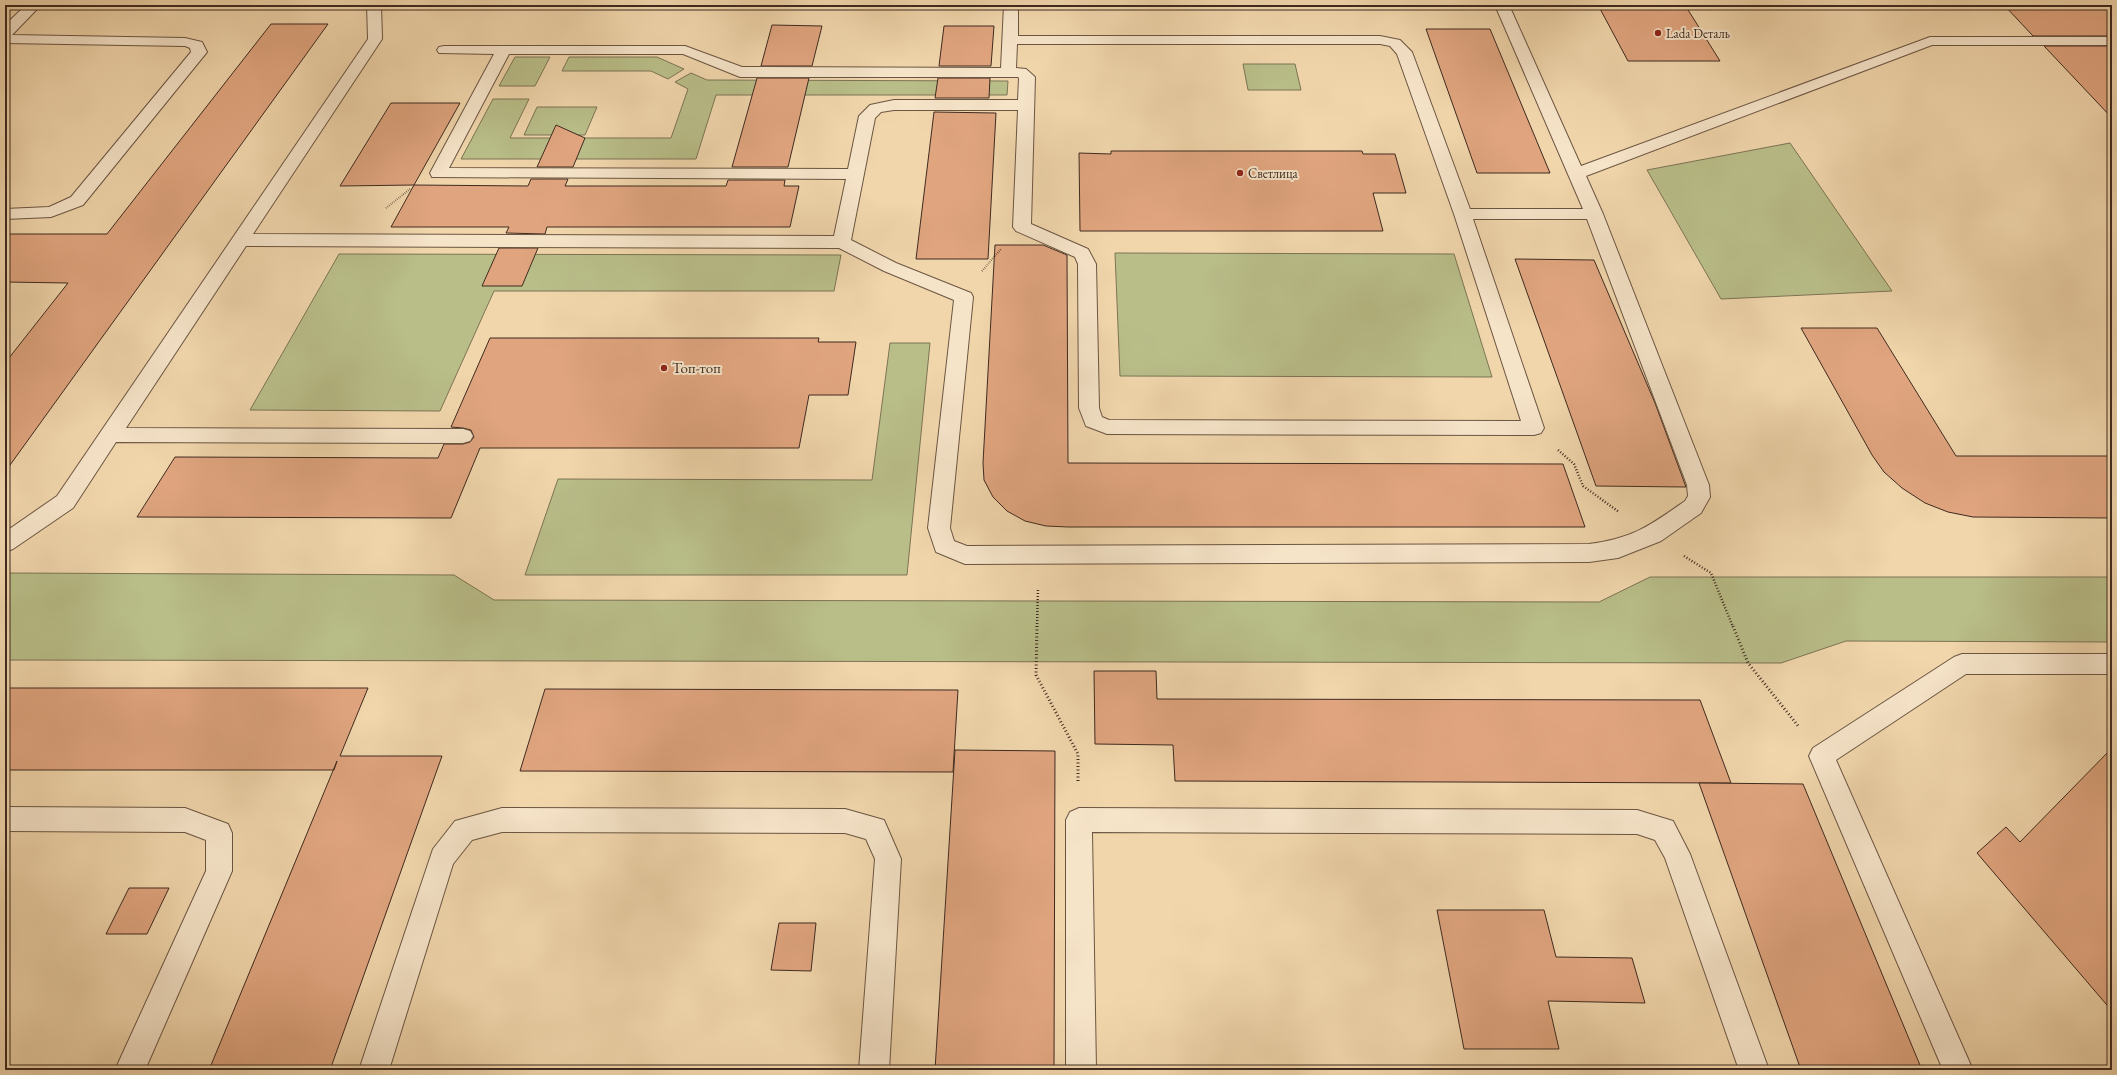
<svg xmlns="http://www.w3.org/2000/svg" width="2117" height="1075" font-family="'EB Garamond',serif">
<rect width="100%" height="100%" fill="#f1d6ac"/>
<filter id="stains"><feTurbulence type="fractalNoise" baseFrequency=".005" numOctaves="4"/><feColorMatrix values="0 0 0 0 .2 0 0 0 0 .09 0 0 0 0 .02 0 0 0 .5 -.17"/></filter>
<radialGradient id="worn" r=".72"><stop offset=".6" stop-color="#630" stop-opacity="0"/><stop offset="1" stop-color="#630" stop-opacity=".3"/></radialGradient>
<g fill="#b9be89" stroke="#7c7454">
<polygon points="515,57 550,57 535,86 499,86"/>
<polygon points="569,57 657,57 684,69 668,79 651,71 562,71"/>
<polygon points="1243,64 1295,64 1301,90 1248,90"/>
<polygon points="691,73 707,80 1008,81 1007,95 716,95 696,159 461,159 493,99 529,99 510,138 671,138 688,89 675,82"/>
<polygon points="537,107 597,107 585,135 524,135"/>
<polygon points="1790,143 1892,291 1721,299 1647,170"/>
<polygon points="1115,253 1454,254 1492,377 1120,376"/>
<polygon points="339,254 841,255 834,291 494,291 440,411 250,410"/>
<polygon points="890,343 930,343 907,575 525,575 558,479 872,480"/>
<polygon points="5,573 454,575 494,600 1599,602 1650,577 2112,577 2112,642 1846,641 1781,663 5,660"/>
</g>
<g fill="#e0a57f" stroke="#3e2a1f">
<polygon points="1598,5 1685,5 1720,61 1628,61"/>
<polygon points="2004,5 2112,5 2112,36 2033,36"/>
<polygon points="271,24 328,24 5,472 5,363 68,283 5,282 5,234 107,234"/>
<polygon points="772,25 822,26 812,66 761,66"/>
<polygon points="944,26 994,26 991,66 939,66"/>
<polygon points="1426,29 1490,29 1550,173 1477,173"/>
<polygon points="2044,46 2112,46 2112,118"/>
<polygon points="757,78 809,78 788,167 732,167"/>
<polygon points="938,78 990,78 989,98 935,98"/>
<polygon points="391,103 460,103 414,185 340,186"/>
<polygon points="934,112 996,113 988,259 916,259"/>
<polygon points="556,125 585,138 573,167 537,167"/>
<polygon points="1111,151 1362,151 1363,154 1395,154 1406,193 1373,193 1383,231 1080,231 1079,153 1111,154"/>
<polygon points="531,179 568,179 565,186 726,186 728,180 785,180 784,186 799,186 790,227 547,227 545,234 506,233 509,227 391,227 414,185 528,186"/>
<polygon points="995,245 1043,245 1067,255 1068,463 1563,464 1585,527 1068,527 1046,526 1025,521 1007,511 993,497 984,480 983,463"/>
<polygon points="499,248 538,248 522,286 482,286"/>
<polygon points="1515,259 1594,260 1655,403 1686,487 1596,486"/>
<polygon points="1801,328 1877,328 1956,456 2112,456 2112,518 1973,517 1948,512 1925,503 1902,488 1884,472 1872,455"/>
<polygon points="490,338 819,338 818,342 856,342 848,395 809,395 799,448 480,448 451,518 137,517 175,457 438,458 444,444 463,444 470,442 474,437 471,430 463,428 451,427"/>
<polygon points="1094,671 1156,671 1157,699 1700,700 1731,783 1175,781 1173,745 1095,744"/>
<polygon points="5,688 368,688 340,756 442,756 330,1070 209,1070 337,761 334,770 5,770"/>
<polygon points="545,689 958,690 953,772 520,771"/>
<polygon points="2112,748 2112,1011 1977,853 2006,827 2020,842"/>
<polygon points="955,750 1055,751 1054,1070 935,1070"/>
<polygon points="1699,783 1803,784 1922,1070 1801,1070"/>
<polygon points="129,888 169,888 147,934 106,934"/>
<polygon points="1437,910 1544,910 1556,957 1632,958 1645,1003 1548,1001 1559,1049 1464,1049"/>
<polygon points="779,923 816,923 811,971 771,970"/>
</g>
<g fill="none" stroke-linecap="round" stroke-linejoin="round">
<g stroke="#6b5542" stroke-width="2">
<g id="minor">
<polygon points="26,5 41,5 12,35 185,38 202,42 207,52 83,205 51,217 5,219 5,209 49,207 71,197 191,52 190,48 185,46 5,43 5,25"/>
<path d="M367,5H381L382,39L253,234L834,236L846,179L432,177L430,173L494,54L439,53L437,50L439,47L444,46H685L742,67L1001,68L1004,5H1018V36H1380L1400,40L1412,52L1470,209H1583L1495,5H1509L1581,166L1930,37H2112V45H1932L1586,176L1603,214L1709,485L1710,497L1701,513L1661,541L1618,558L1589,562L965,564L936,552L928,528L954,300L884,271L839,248L246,246L126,428L463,429L470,431L473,436L470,441L463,443L116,442L73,508L13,549L5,552V532L57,496L368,39ZM1017,44H1380L1390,46L1397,54L1454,214L1521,421L1109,420L1102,417L1099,408L1096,264L1088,249L1031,224L1035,77L1026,69L1016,68ZM509,54H683L740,77H1018L1019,78L1018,100H894L870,105L859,116L848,169L449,168ZM894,110H1018L1013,227L1016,231L1075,257L1078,264L1079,408L1086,426L1107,434L1534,435L1541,433L1544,428L1473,219H1587L1687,485L1688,496L1685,501C1649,526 1634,538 1589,544L967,546L954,541L950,528L973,297L971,293L896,263L851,240L875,118L881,112Z"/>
<polygon points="1962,654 2112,654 2112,674 1966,674 1836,760 1973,1070 1943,1070 1809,756 1813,748 1954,657"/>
<polygon points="5,807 185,808 228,824 232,833 232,871 145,1070 115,1070 206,871 206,840 185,832 5,831"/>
<polygon points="502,808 845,809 884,820 901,859 889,1070 859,1070 875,859 866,839 845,833 502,832 472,840 453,864 389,1070 359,1070 433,849 455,821"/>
<polygon points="1079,808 1637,810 1673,821 1690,854 1769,1070 1739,1070 1665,858 1655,840 1637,834 1092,832 1096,1070 1066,1070 1066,820 1070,812"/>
</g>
</g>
<g stroke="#3e2a1f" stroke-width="2" stroke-dasharray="0.5 1.5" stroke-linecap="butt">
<polyline points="386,208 410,189"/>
<polyline points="982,271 1001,249"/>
</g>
<g stroke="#3e2a1f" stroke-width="2.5" stroke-dasharray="1 2" stroke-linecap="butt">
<polyline points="1558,450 1574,464 1583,486 1619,512"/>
<polyline points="1684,556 1711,573 1733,627"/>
<polyline points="1037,627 1038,588"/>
</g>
<g stroke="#3e2a1f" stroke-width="3" stroke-dasharray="1 2.5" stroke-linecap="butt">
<polyline points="1037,626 1036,675 1078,754 1078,783"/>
<polyline points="1733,626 1748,663 1799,727"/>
</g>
<use href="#minor" fill="#f6e4c9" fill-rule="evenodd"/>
</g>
<g fill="#8f2418" stroke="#f6e4c9" stroke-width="1.5">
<circle cx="1658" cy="33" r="4"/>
<circle cx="1240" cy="173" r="4"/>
<circle cx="664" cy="368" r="4"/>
</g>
<g text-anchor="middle" stroke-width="4" stroke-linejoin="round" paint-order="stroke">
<g font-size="13" fill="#3e2a1f" stroke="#f6e4c9" text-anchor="start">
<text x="1666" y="38">Lada Dеталь</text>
<text x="1248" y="178">Светлица</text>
</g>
<g font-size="15" fill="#3e2a1f" stroke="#f6e4c9" text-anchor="start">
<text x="672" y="373">Топ-топ</text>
</g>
</g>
<rect width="2117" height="1075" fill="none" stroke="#f1d6ac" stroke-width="20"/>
<rect x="6" y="6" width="2105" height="1063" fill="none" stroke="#3e2a1f" stroke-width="2"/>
<rect x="10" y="10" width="2097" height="1055" fill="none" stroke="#3e2a1f"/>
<rect width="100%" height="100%" filter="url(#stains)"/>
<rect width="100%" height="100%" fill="url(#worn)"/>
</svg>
